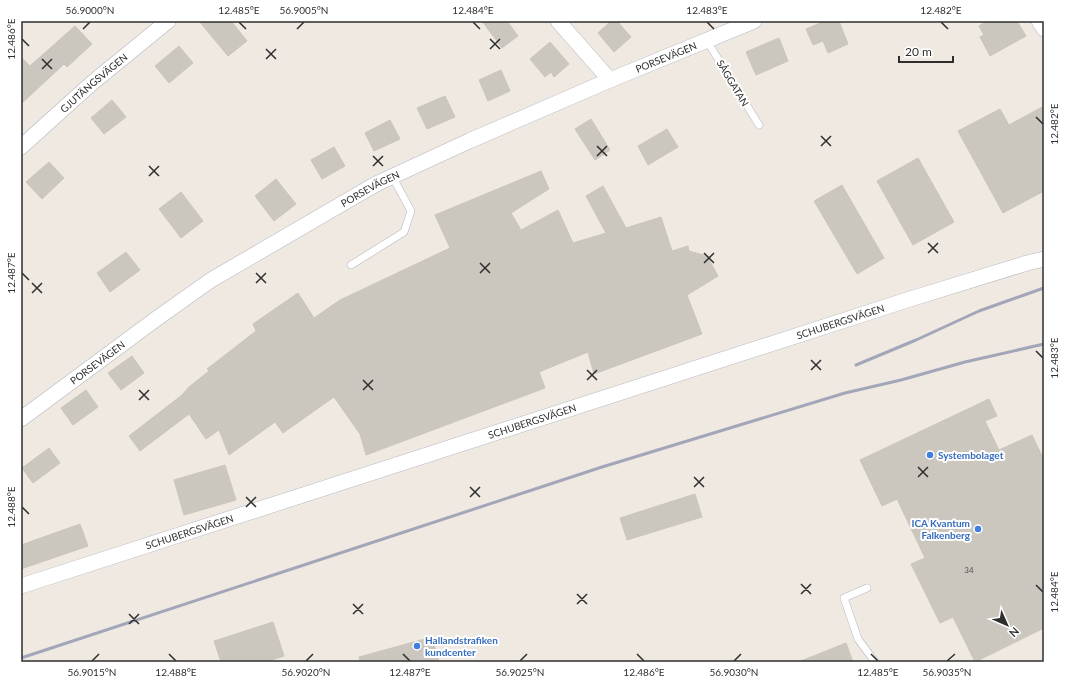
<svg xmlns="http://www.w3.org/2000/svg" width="1065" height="683" font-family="Lato,sans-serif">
<rect width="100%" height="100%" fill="#efe9e1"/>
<g fill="#cbc7bf" stroke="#cbc5ba">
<polygon points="199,21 231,21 247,41 228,56"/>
<polygon points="482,21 507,21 518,36 502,48"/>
<polygon points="611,21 617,21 631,37 614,52 598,33"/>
<polygon points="825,21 839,21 848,44 828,53 823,41 813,45 806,29"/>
<polygon points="987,21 1017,21 1026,36 990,56 980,37 984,35 979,26"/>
<polygon points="75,26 92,44 67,67 64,64 21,104 21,57 30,66"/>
<polygon points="779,38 788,61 756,75 746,52"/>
<polygon points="550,42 569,64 554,77 551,72 545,77 530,59"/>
<polygon points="179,46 193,63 169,83 155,66"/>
<polygon points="501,70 510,91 488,101 479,80"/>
<polygon points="445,96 455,117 427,129 417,108"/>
<polygon points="112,100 126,117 104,134 91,118"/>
<polygon points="1044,106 1044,191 1003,213 958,131 1000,109 1009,125"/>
<polygon points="591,119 610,150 595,160 575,129"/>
<polygon points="390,120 400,139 374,151 365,133"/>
<polygon points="667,129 678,147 648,165 638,146"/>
<polygon points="334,147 345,166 322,179 311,160"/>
<polygon points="918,158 954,222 913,245 877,181"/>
<polygon points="49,162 64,178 42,199 26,182"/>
<polygon points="541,171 549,189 511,213 521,230 558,210 573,243 606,233 586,196 603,186 626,228 661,217 672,251 688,246 689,251 707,256 718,276 687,295 702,334 594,374 588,352 539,372 545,388 366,455 360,434 334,397 283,433 275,422 229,455 219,430 206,439 189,414 140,451 129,436 182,395 189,387 209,371 207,369 256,331 253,324 298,293 314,318 340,300 450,248 435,215"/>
<polygon points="276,179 296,204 274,221 255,196"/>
<polygon points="842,185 884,258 857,274 814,201"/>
<polygon points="181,192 203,221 181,238 159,209"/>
<polygon points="126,252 140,270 110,292 97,273"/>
<polygon points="132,356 144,373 121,390 108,373"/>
<polygon points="86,390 98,407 73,425 61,408"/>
<polygon points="989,399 997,416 985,421 999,450 1032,435 1044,460 1044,628 975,662 953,617 940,623 911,564 925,558 897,499 882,506 860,460"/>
<polygon points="49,448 60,463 33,483 22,468"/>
<polygon points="225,465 236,500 184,515 174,480"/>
<polygon points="695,494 702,517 627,540 620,518"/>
<polygon points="80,524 88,546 21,569 21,545"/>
<polygon points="273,622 284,656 266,662 221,662 214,641"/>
<polygon points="432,637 439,662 360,662 359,657"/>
<polygon points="846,643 853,662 801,662 801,661"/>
</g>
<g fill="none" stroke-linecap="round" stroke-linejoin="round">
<g stroke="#b4b7c1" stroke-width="8">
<g id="service">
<polyline points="707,41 759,125"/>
<polyline points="351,265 404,232 411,211 392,176"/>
<polyline points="867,588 844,598 858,639 875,662"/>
</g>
</g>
<g stroke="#b4b7c1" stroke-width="16">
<g id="minor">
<polyline points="558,21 610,80"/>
<polyline points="1039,21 1044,29"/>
<path id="s1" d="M21,147L92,83L168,21"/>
<path id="s2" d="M21,419L156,319L211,280L376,184L469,141L610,80L754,21"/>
<path id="s3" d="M21,586L907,300L1027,263L1044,259"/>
</g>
</g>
<use href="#service" stroke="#fff" stroke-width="7"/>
<use href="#minor" stroke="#fff" stroke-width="15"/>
<g stroke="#a3a6b8" stroke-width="3">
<polyline points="856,365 916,340 979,311 1044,288"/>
<polyline points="21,658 602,467 845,393 901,380 965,362 1044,344"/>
</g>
</g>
<path fill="none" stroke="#2e2e2e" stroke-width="1.5" d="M239,22L246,29M473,22L480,29M707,22L714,29M941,22L948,29M83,29L90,22M297,29L304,22M22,39L29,46M490,39L500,49M266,49L276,59M490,49L500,39M42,59L52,69M266,59L276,49M42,69L52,59M1036,117L1043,124M821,136L831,146M597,146L607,156M821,146L831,136M373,156L383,166M597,156L607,146M149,166L159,176M373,166L383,156M149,176L159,166M928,243L938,253M704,253L714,263M928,253L938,243M480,263L490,273M704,263L714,253M22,273L29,280M256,273L266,283M480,273L490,263M32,283L42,293M256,283L266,273M32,293L42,283M1036,351L1043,358M811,360L821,370M587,370L597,380M811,370L821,360M363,380L373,390M587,380L597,370M139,390L149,400M363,390L373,380M139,400L149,390M918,467L928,477M694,477L704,487M918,477L928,467M470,487L480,497M694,487L704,477M246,497L256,507M470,497L480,487M22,507L29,514M246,507L256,497M801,584L811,594M1036,585L1043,592M577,594L587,604M801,594L811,584M353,604L363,614M577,604L587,594M129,614L139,624M353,614L363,604M129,624L139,614M169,654L176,661M403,654L410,661M637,654L644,661M871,654L878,661M92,661L99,654M306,661L313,654M520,661L527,654M734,661L741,654M947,661L955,654"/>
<g fill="#3f7fe0" stroke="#fff" stroke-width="1.5">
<circle cx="930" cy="455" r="4"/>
<circle cx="978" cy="529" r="4"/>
<circle cx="417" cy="646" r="4"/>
</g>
<g text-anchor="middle" stroke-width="4" stroke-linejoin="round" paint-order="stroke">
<g font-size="8" fill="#555452">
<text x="969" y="573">34</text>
</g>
<g font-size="10" fill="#2e2e2e" stroke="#fff">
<text dy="4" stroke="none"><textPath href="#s2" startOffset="743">PORSEVÄGEN</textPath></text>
<text dy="4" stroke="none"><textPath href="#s1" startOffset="97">GJUTÄNGSVÄGEN</textPath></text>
<text transform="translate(733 83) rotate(59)" y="4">SÅGGATAN</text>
<text dy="4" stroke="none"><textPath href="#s2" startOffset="419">PORSEVÄGEN</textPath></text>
<text dy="4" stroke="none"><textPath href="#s3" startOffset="861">SCHUBERGSVÄGEN</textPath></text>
<text dy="4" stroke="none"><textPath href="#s2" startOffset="95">PORSEVÄGEN</textPath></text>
<text dy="4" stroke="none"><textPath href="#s3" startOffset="537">SCHUBERGSVÄGEN</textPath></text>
<text dy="4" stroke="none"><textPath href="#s3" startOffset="177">SCHUBERGSVÄGEN</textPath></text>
</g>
<g font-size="10" font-weight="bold" fill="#366cbe" stroke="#fff" text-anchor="start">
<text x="938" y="459">Systembolaget</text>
<text x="970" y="527" text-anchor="end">ICA Kvantum<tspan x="970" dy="12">Falkenberg</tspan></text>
<text x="425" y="644">Hallandstrafiken<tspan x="425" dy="12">kundcenter</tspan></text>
</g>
</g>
<rect width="1065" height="683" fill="none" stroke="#ffffff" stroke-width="44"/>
<g transform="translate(1007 625) rotate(135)" stroke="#ffffff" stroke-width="3" paint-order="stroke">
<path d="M0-3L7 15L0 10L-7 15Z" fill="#2e2e2e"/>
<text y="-6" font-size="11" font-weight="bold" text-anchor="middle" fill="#2e2e2e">N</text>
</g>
<path d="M899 56v6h54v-6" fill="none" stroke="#2e2e2e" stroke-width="2"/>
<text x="905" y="56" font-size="12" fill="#2e2e2e" stroke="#ffffff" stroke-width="3" paint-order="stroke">20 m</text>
<rect x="22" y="22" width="1021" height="639" fill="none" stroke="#2e2e2e" stroke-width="1.5"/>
<g font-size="10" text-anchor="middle" fill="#2e2e2e">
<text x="90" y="14">56.9000°N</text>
<text x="239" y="14">12.485°E</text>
<text x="304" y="14">56.9005°N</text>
<text x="473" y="14">12.484°E</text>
<text x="707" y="14">12.483°E</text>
<text x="941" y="14">12.482°E</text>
<text transform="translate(11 39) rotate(-90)" y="4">12.486°E</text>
<text transform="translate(1054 124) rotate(-90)" y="4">12.482°E</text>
<text transform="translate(11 273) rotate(-90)" y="4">12.487°E</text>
<text transform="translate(1054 358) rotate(-90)" y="4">12.483°E</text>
<text transform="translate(11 507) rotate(-90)" y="4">12.488°E</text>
<text transform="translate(1054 592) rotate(-90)" y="4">12.484°E</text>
<text x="92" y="676">56.9015°N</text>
<text x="176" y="676">12.488°E</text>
<text x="306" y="676">56.9020°N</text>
<text x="410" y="676">12.487°E</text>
<text x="520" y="676">56.9025°N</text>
<text x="644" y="676">12.486°E</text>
<text x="734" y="676">56.9030°N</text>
<text x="878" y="676">12.485°E</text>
<text x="947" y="676">56.9035°N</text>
</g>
</svg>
